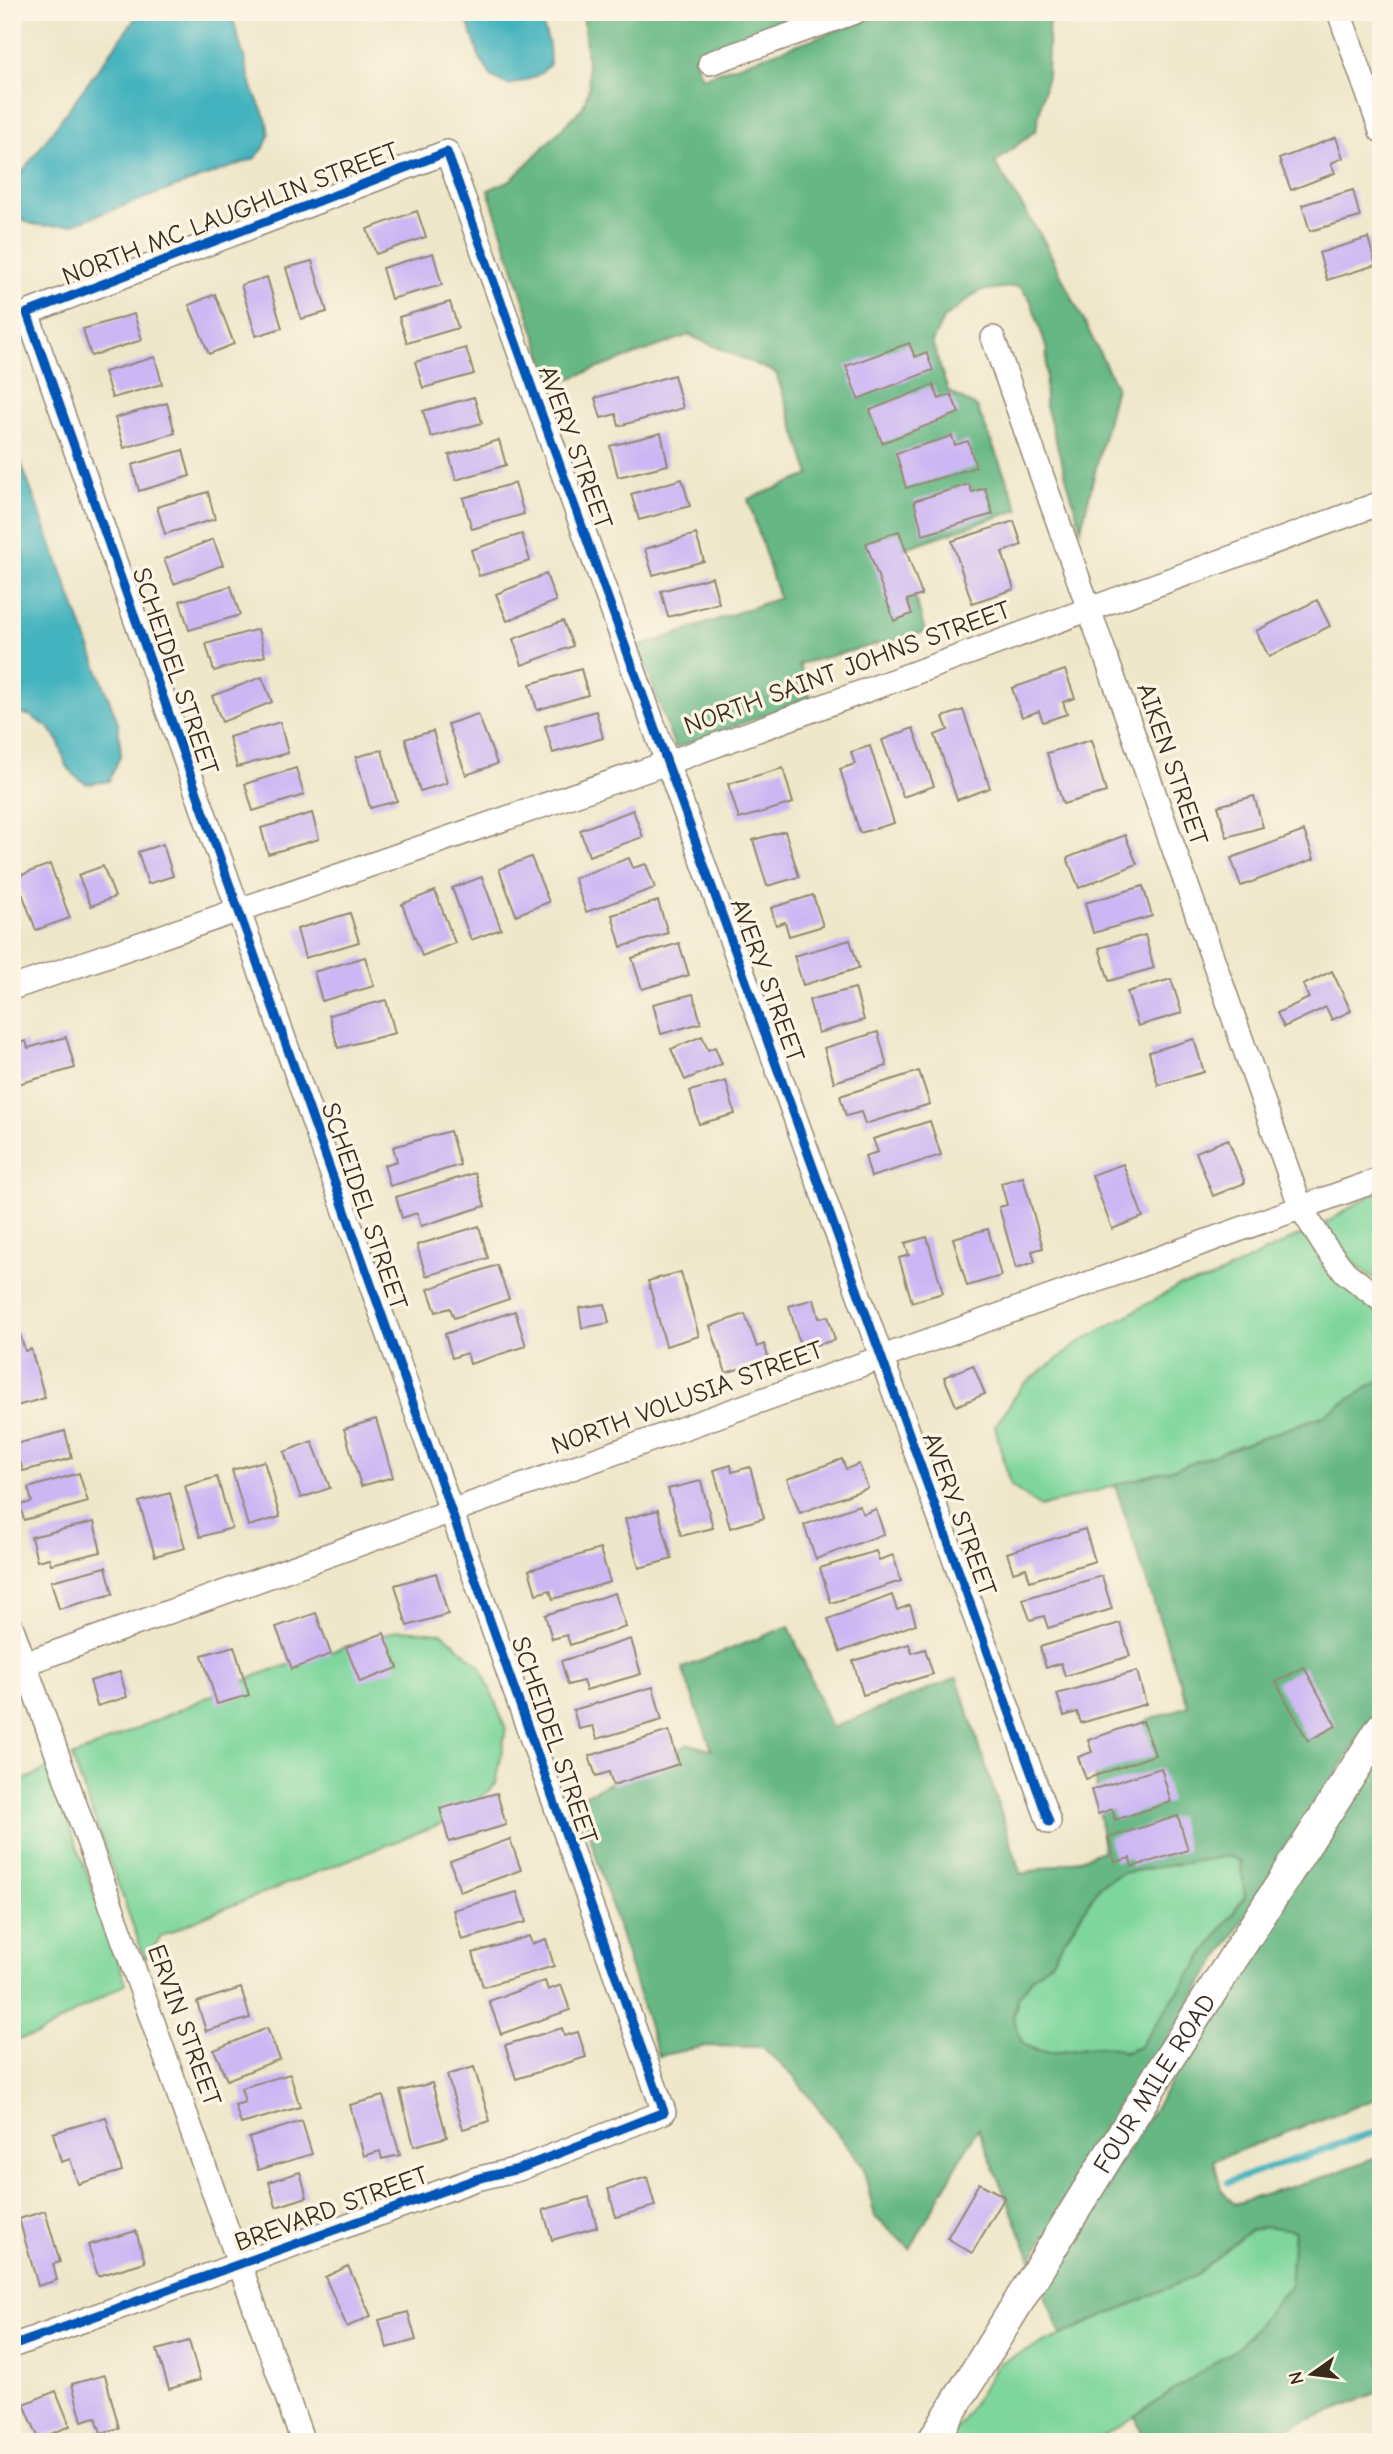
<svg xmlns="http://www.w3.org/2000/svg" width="1393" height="2454" font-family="'Comic Neue',sans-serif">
<rect width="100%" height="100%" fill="#fcf5e5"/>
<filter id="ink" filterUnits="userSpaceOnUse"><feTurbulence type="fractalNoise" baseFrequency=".0143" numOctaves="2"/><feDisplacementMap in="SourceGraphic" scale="14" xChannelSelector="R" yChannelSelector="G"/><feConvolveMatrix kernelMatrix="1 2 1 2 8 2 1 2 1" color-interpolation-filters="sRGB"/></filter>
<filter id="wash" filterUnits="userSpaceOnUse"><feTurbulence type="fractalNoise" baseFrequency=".00686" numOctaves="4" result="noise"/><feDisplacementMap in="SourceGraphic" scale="28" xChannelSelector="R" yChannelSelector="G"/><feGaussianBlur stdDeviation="1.57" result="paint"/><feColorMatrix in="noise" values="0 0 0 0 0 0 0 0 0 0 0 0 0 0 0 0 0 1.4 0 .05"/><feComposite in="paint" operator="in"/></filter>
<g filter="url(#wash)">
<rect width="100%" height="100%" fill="#efe7ca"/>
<g fill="#7ed69c" stroke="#5c805d" stroke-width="2">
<path d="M1381,1191V1284L1355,1264L1325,1223C1344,1213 1361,1198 1381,1191Z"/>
<path d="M1302,1234C1325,1272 1346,1288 1381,1315V1379L1325,1415L1184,1466L1040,1507L1010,1485L995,1426L1023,1385L1080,1342L1179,1286L1209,1280Z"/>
<polygon points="399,1630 443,1633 481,1667 506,1729 496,1784 456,1818 205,1916 162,1936 145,1959 72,1757 260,1674"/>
<polygon points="49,1768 126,1983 37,2035 12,2041 12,1786"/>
<path d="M1228,1856L1241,1861L1245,1896L1139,2047C1116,2057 1122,2048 1102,2047C1071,2047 1052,2061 1022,2043L1013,2016L1019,1996L1033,1977L1051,1961L1100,1886L1122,1873Z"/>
<polygon points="1264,2226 1294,2229 1290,2286 1239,2347 1125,2423 1092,2442 947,2442 999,2363 1195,2276 1250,2230"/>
</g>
<g fill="#66b784" stroke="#507051" stroke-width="2" fill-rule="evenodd">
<polygon points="583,12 822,12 694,57 702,78 889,12 1049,12 1047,75 1036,130 995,163 1044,241 1116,386 1081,529 1045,403 1047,350 1031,301 1019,286 979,291 943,319 932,342 948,391 977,407 1019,510 902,549 925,632 799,664 811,698 675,748 639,647 779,598 748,499 810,475 776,373 689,335 552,385 488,190 511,180 583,107 589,87"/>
<path d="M1381,1379V1704L1151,2064L1031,2259L978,2128L910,2249L875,2217L863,2167L794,2077L762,2047L706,2046L658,2056L578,1798L689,1744L712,1750L682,1668L789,1626L831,1728L957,1678L1021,1874L1071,1862L1103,1851L1092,1741L1188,1706L1115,1485L1184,1466L1325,1415ZM1228,1856L1240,1861L1245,1896L1139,2047L1124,2053C1107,2037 1061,2058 1037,2051C1032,2050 1027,2046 1022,2043L1013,2016L1019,1996L1033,1977L1051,1961L1100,1885L1122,1873Z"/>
<polygon points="1381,1749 1381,2097 1214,2160 1221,2189 1234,2204 1330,2175 1381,2155 1381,2391 1253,2442 1145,2442 1135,2416 1239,2347 1290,2286 1294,2230 1264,2226 1250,2230 1195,2276 1061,2335 1042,2287"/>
</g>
<g fill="#43b2be" stroke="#3f6e6e" stroke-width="2">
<path d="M140,12H231L253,90L267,121L269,135L264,148L254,159L73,224C37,229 0,227 18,178Z"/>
<path d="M464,12H539L549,45L550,64C539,78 525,81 508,85L492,77L480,58Z"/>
<polygon points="12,439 118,723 121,754 109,781 87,784 77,778 66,765 58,740 49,728 29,715 12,714"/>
</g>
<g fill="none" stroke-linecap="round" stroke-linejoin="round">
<polyline stroke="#43b2be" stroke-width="7" points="1228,2182 1381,2130"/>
</g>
<g id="blocks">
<g fill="#ccb6f4">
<polygon points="1336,137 1343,158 1331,163 1335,173 1291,190 1279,159"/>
<polygon points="1353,190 1360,217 1310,231 1302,205"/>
<polygon points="417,211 426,237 376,254 367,229"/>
<polygon points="1368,238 1376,265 1327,280 1319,253"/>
<polygon points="433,253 442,285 391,299 382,268"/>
<polygon points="312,261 327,312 301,319 286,268"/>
<polygon points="267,277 282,328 256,336 241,285"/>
<polygon points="215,294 234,344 209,354 189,305"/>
<polygon points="450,302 458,328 407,343 399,317"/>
<polygon points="134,314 142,340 91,356 83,329"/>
<polygon points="909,343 915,357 926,352 933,370 858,399 846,366"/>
<polygon points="466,348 474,374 423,388 415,362"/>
<polygon points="155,357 162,384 112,398 104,372"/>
<polygon points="674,375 683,408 619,426 616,414 601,418 595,398"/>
<polygon points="933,385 939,399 951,394 959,413 882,443 870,410"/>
<polygon points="474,397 482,423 431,437 423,411"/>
<polygon points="167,403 175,433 124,448 115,418"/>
<polygon points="661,433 668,465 618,477 610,446"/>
<polygon points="952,436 955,445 968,441 976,467 906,488 896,453"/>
<polygon points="499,440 506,465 456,480 449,455"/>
<polygon points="183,450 190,476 139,491 132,465"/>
<polygon points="682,479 690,506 639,520 631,494"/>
<polygon points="515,483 524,514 472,529 463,498"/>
<polygon points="969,484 972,492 985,488 993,514 923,535 914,501"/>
<polygon points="208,492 215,519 165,534 157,507"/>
<polygon points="1014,521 1022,545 1002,552 1014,589 972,603 952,541"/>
<polygon points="899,531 922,595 907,600 912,614 894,621 866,543"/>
<polygon points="522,534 530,561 479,576 471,550"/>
<polygon points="696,534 704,561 653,575 645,549"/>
<polygon points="213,539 223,565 174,584 164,559"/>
<polygon points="546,574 556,601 507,621 496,594"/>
<polygon points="712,577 719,603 668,617 661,591"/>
<polygon points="231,586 240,615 189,630 180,601"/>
<polygon points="1317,600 1330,626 1269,657 1256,631"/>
<polygon points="563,621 573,646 522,665 513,639"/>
<polygon points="258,629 265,656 214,671 206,644"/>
<polygon points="581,669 588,695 537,710 530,684"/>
<polygon points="1065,670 1075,698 1063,702 1067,714 1043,722 1039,711 1022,717 1012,688"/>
<polygon points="262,677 272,702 222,722 212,696"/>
<polygon points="963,710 990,788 957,800 935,735 948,730 943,717"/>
<polygon points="596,711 603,738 553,753 545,726"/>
<polygon points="478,714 497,764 466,775 448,724"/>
<polygon points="280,722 288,753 237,767 229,737"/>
<polygon points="913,728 934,786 903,797 882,740"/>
<polygon points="433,731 447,783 420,791 405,739"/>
<polygon points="1091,740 1106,792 1063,804 1047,753"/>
<polygon points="870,746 894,823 860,833 840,769 855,764 851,752"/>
<polygon points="382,750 397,801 370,808 356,757"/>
<polygon points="296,768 304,795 253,811 245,784"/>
<polygon points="783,768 793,803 739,819 728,784"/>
<polygon points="1254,796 1263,827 1227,837 1218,806"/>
<polygon points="633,810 643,837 589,856 580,830"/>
<polygon points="312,813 319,839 268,854 261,828"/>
<polygon points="785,831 799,877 767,886 753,840"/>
<polygon points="1304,831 1314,859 1241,886 1231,858"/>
<polygon points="1125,835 1137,864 1079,888 1067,858"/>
<polygon points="163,844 173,876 148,884 138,852"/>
<polygon points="531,857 549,902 516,915 499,869"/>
<polygon points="629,858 633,868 646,864 655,888 586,912 574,878"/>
<polygon points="50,864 70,918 36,930 16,877"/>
<polygon points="103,866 115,897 91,906 78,875"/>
<polygon points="482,877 501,929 471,940 452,888"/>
<polygon points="1143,886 1152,916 1093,933 1085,903"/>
<polygon points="435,891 455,943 422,956 402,904"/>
<polygon points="813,895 823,926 789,936 785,922 776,925 771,908"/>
<polygon points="658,901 668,933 621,947 612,915"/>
<polygon points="12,911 20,935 12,937"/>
<polygon points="350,913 359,942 305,958 297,929"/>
<polygon points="1145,935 1154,968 1109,981 1099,948"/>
<polygon points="850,940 859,968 803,985 794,956"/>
<polygon points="679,943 689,975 642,989 632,958"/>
<polygon points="365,957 374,986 322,1001 314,972"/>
<polygon points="1332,971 1351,1011 1332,1020 1326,1007 1284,1027 1277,1013 1309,998 1303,985"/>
<polygon points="1171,979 1182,1013 1138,1026 1127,992"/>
<polygon points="855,988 864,1020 818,1033 809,1000"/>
<polygon points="693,994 701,1023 661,1034 653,1004"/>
<polygon points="386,1000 395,1033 338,1048 329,1015"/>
<polygon points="878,1032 887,1066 834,1082 824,1048"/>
<polygon points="702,1036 708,1050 715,1047 722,1064 685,1080 671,1049"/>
<polygon points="66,1037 75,1068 18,1084 12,1064 12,1045 26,1041 28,1048"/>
<polygon points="1194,1039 1204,1072 1158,1085 1149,1052"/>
<polygon points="919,1071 930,1104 865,1124 861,1112 846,1116 840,1096"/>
<polygon points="726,1081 735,1114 699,1124 690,1091"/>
<polygon points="930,1121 941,1155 871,1177 865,1156 878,1152 873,1139"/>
<polygon points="450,1131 460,1165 390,1186 384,1165 397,1161 393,1147"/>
<polygon points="1228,1139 1245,1183 1213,1196 1196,1152"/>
<polygon points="1123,1164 1143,1217 1112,1229 1092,1175"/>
<polygon points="475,1173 485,1206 421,1226 417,1213 402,1218 396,1197"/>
<polygon points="1023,1177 1043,1248 1032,1251 1035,1262 1016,1268 999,1207 1007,1205 1001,1183"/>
<polygon points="479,1226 488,1258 426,1276 417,1245"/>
<polygon points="988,1229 1001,1276 967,1286 953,1238"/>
<polygon points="927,1237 943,1293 912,1302 899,1258 909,1255 905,1243"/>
<polygon points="497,1265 509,1299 454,1318 450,1308 436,1312 428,1289"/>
<polygon points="681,1272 699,1336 666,1346 648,1281"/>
<polygon points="814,1299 819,1318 828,1316 835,1340 801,1349 789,1306"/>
<polygon points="605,1304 609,1323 582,1328 579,1308"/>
<polygon points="515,1311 526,1346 470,1364 467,1353 452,1358 445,1334"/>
<polygon points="745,1314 757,1347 764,1344 769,1359 726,1373 710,1326"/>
<polygon points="19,1331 25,1351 31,1349 45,1398 13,1407 12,1333"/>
<polygon points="973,1365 985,1394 956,1406 944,1377"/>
<polygon points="376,1419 393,1477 361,1486 344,1429"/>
<polygon points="65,1431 72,1458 23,1471 20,1461 12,1463 12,1445"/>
<polygon points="312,1441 330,1488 301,1498 284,1452"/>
<polygon points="842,1459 846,1469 859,1464 868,1488 800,1513 787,1479"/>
<polygon points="264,1461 280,1517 248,1526 232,1470"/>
<polygon points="731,1465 732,1472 750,1467 764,1518 730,1528 714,1470"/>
<polygon points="79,1473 88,1502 24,1520 20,1505 32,1502 28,1488"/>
<polygon points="217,1477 232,1528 200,1537 185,1486"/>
<polygon points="701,1481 713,1528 681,1536 668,1489"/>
<polygon points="170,1493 185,1548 155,1556 139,1502"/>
<polygon points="859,1505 863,1514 876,1509 884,1534 816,1559 804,1525"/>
<polygon points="658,1510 672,1559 639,1568 625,1519"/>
<polygon points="94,1522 101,1552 51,1564 49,1558 37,1561 31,1537"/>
<polygon points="1085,1529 1095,1561 1030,1581 1026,1568 1013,1572 1007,1553"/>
<polygon points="600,1549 610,1582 553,1599 550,1590 536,1594 529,1570"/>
<polygon points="876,1551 879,1560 893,1555 901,1581 831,1603 820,1568"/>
<polygon points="106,1567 113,1594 59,1609 51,1581"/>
<polygon points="436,1573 448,1614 407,1626 395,1585"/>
<polygon points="1102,1576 1112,1609 1048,1628 1044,1616 1030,1620 1023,1599"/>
<polygon points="615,1593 626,1627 570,1645 567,1635 552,1639 545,1615"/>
<polygon points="892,1595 897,1610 910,1605 916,1624 840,1652 828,1619"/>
<polygon points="316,1613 331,1654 292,1669 276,1627"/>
<polygon points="1120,1623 1130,1656 1065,1676 1061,1663 1046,1668 1040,1647"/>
<polygon points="384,1633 398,1668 360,1682 346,1647"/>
<polygon points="631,1639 641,1674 586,1690 583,1681 568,1685 561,1661"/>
<polygon points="909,1644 912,1653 925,1649 933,1674 863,1695 853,1661"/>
<polygon points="234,1646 249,1695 217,1704 202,1655"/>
<polygon points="1304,1667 1336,1726 1308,1741 1276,1682"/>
<polygon points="1137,1671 1146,1704 1081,1723 1077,1712 1064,1716 1057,1694"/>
<polygon points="120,1672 127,1697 97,1706 90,1681"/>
<polygon points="653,1687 662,1720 597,1739 593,1726 579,1729 573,1710"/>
<polygon points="1143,1721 1155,1755 1086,1779 1078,1757 1092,1752 1088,1740"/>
<polygon points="669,1731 679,1764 613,1785 609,1772 596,1776 589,1756"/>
<polygon points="1161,1768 1171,1802 1115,1820 1112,1809 1098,1814 1091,1790"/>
<polygon points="497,1793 506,1825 449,1842 440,1809"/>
<polygon points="1178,1816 1188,1850 1132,1867 1130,1858 1115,1862 1108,1838"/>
<polygon points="510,1839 521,1870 460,1892 450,1861"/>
<polygon points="517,1892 526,1922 462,1940 453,1910"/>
<polygon points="529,1936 532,1944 546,1939 554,1966 483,1987 473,1953"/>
<polygon points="545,1981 548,1990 561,1985 570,2010 501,2034 489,2001"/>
<polygon points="241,1988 250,2018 206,2031 197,2002"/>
<polygon points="267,2028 280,2059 227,2080 214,2050"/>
<polygon points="562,2028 564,2036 578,2032 586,2057 516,2079 505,2045"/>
<polygon points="474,2067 490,2121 463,2129 447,2075"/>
<polygon points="290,2074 300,2107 241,2124 235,2105 245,2102 241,2088"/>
<polygon points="432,2083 447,2137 414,2146 400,2091"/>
<polygon points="383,2096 400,2155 382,2159 380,2151 364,2156 350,2105"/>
<polygon points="106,2117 122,2171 78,2184 70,2159 61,2162 53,2133"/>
<polygon points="302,2121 312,2154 258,2170 249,2138"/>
<polygon points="300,2172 307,2197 276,2207 269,2182"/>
<polygon points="647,2177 655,2206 616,2217 608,2189"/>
<polygon points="979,2183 1005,2197 972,2253 947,2238"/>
<polygon points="589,2197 597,2227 552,2240 543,2210"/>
<polygon points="45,2211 60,2262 53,2264 57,2280 38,2286 19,2219"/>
<polygon points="136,2231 145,2262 98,2276 88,2245"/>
<polygon points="348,2266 371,2316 347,2327 325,2277"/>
<polygon points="408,2312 416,2340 387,2348 379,2320"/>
<polygon points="189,2341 200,2380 169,2389 157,2350"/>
<polygon points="105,2375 119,2428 101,2433 96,2417 82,2421 72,2384"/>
<polygon points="56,2391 70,2426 39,2439 24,2404"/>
<polygon points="13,2416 22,2442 12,2442"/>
</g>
</g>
</g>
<g filter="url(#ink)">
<use href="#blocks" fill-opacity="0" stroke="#958874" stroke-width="2"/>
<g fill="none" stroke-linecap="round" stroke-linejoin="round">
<g stroke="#958874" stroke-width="26">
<g id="minor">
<polyline points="1339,12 1381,131"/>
<polyline points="710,63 855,12"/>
<polyline points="993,338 1301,1208 1324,1245 1345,1272 1381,1300"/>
<polyline points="12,988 667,763 1381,503"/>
<polyline points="12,1628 303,2442"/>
<polyline points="12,1668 1381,1179"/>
<polyline points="12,2346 476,2179 519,2169 664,2112 27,313 447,152 1049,1822"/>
</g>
</g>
<g stroke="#958874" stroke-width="33">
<g id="major">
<path id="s1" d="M932,2442L1162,2069L1381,1728"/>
</g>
</g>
<use href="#minor" stroke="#fff" stroke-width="23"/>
<use href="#major" stroke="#fff" stroke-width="30"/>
<g stroke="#fcf5e5" stroke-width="13">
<polyline id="cycleway" points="12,2346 476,2179 519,2169 664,2112 27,313 447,152 1049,1822"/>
</g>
<use href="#cycleway" stroke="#0057b8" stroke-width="9"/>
</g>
</g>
<g text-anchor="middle" stroke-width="7" stroke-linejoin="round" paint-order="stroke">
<g font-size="26" fill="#3b2a1e" stroke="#fcf5e5">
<text transform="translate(230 213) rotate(-21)" y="9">NORTH MC LAUGHLIN STREET</text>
<text transform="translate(576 447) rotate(70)" y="9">AVERY STREET</text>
<text transform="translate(847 667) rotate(-20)" y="9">NORTH SAINT JOHNS STREET</text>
<text transform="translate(176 671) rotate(71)" y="9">SCHEIDEL STREET</text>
<text transform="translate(1173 764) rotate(71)" y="9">AIKEN STREET</text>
<text transform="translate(768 980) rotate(70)" y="9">AVERY STREET</text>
<text transform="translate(365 1206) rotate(71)" y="9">SCHEIDEL STREET</text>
<text transform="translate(687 1397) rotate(-20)" y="9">NORTH VOLUSIA STREET</text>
<text transform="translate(960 1514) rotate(70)" y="9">AVERY STREET</text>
<text transform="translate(555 1740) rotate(71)" y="9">SCHEIDEL STREET</text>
<text transform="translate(185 2025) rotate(70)" y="9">ERVIN STREET</text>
<text dy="9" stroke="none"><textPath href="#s1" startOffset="422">FOUR MILE ROAD</textPath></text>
<text transform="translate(331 2208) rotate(-20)" y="9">BREVARD STREET</text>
</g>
</g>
<rect width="1393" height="2454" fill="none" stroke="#fcf5e5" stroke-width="42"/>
<g transform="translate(1312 2374) rotate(256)" stroke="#fcf5e5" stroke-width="5" paint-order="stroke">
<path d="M0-5L12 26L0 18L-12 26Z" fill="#3b2a1e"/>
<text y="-10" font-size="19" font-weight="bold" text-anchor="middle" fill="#3b2a1e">N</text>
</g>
</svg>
